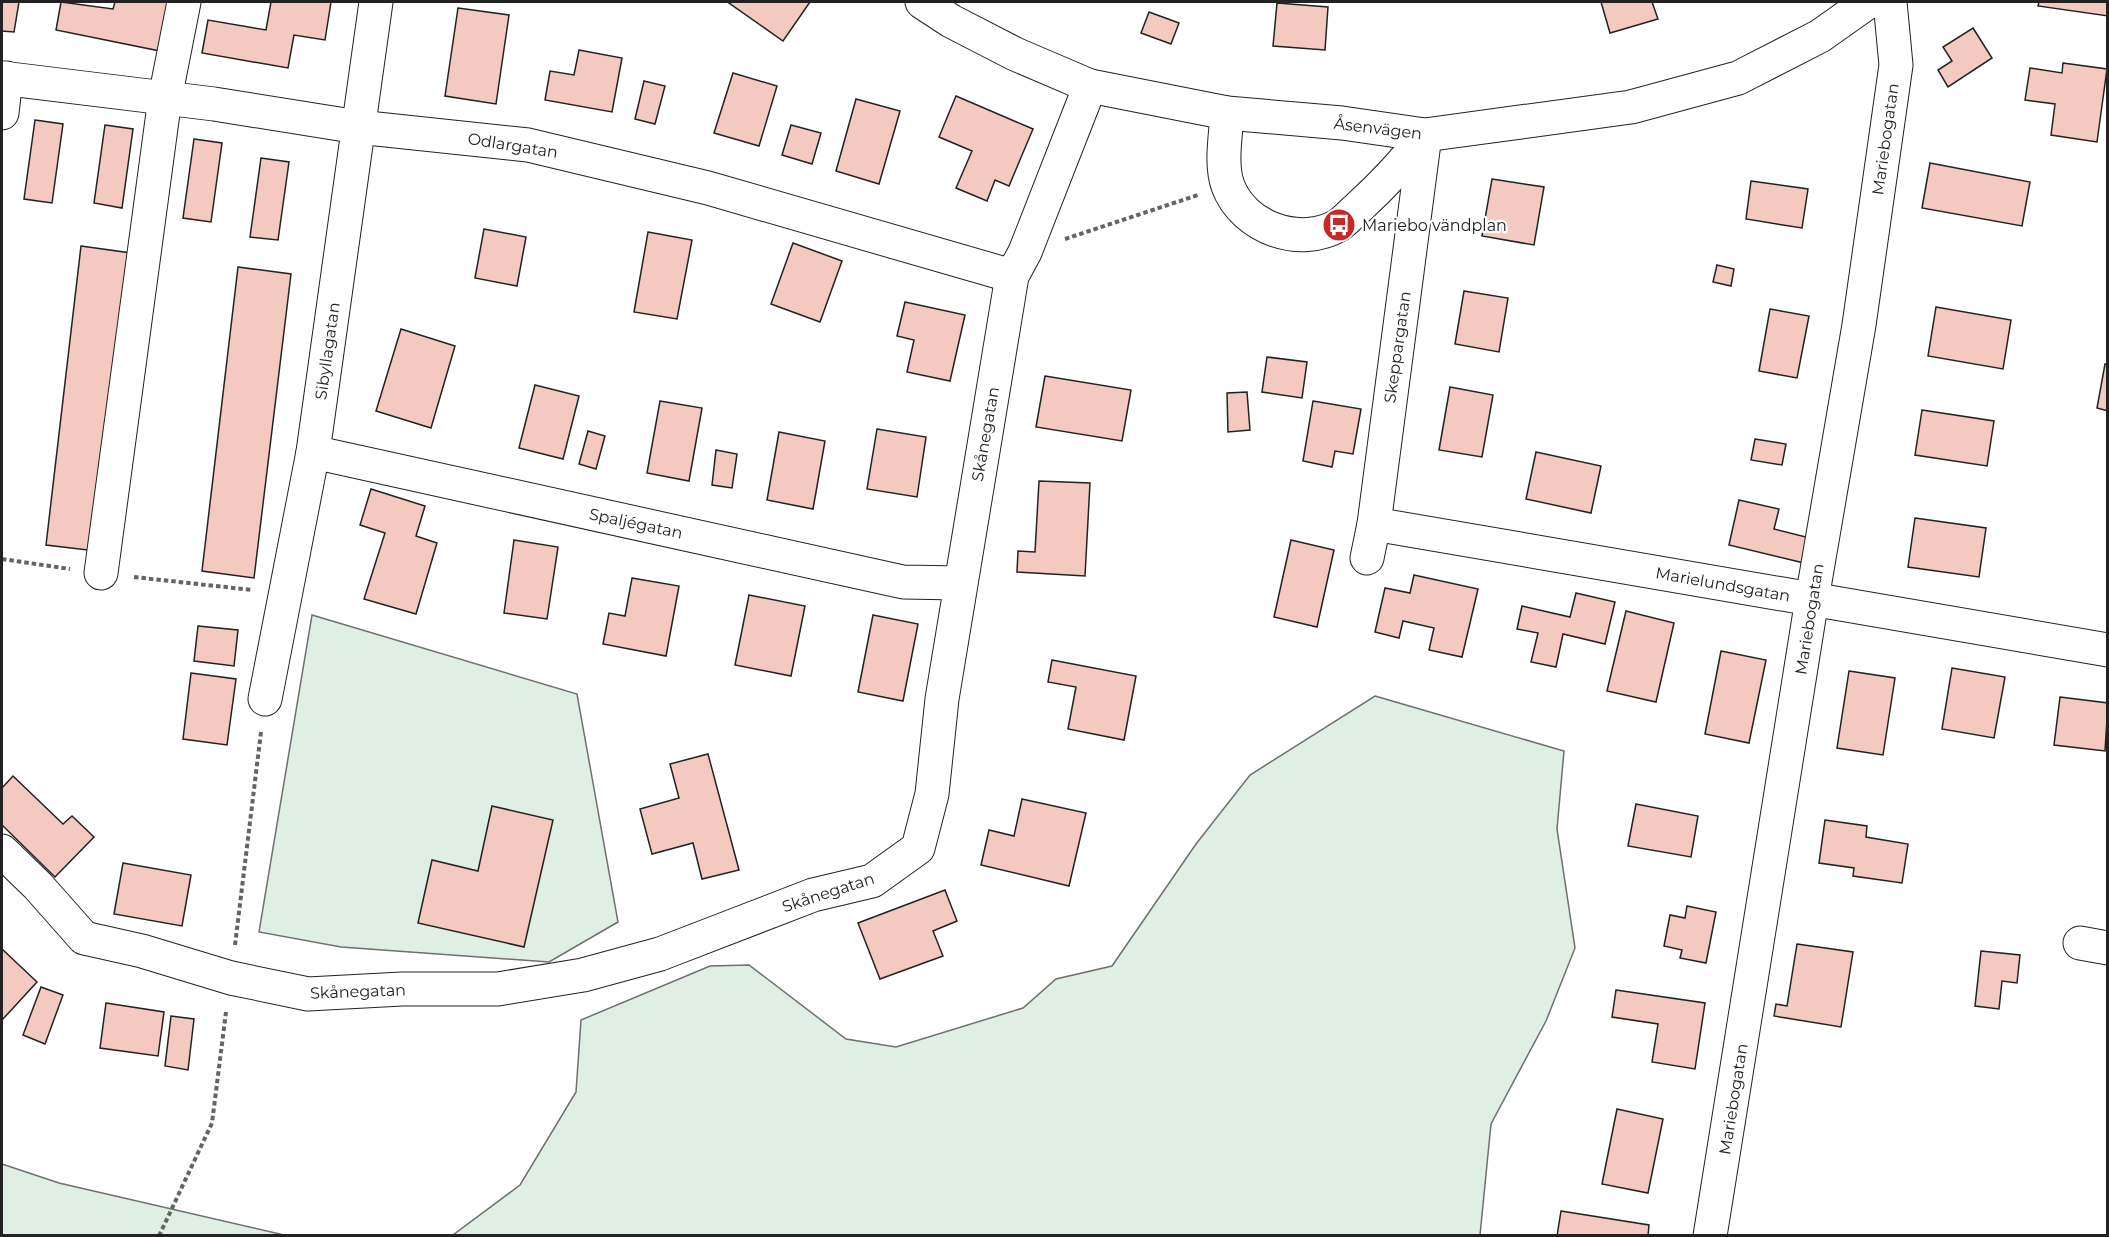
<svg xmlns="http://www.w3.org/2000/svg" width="2109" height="1237" font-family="Montserrat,sans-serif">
<rect width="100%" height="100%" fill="#fff"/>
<g fill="#e0efe3" stroke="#6f6f6f" stroke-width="1.5">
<polygon points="312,615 577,694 618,922 549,962 341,947 259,932"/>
<polygon points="1375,696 1564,751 1557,829 1575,948 1546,1021 1491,1124 1480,1235 453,1235 520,1185 576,1092 581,1020 710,966 749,965 846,1039 896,1047 1023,1008 1056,979 1112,966 1196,844 1250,775"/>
<polygon points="2,1164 59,1183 284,1235 2,1235"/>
</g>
<g fill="#f3c9c0" stroke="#222" stroke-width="1.5">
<polygon points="2,2 19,2 14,32 2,31"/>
<polygon points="61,2 113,9 115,2 169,2 160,51 56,30"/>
<polygon points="271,2 331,2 325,40 294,35 288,68 202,53 208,20 266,30"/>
<polygon points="731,2 810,2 783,41 729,3"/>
<polygon points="1601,2 1652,2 1658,19 1610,33"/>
<polygon points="2039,2 2108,2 2108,16 2038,6"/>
<polygon points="1277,3 1328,7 1325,50 1273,46"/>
<polygon points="458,8 509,15 496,104 445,96"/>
<polygon points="1149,12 1179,23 1171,44 1141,33"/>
<polygon points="1973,28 1992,58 1948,87 1938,70 1952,61 1943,47"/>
<polygon points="579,50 622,58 612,112 545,100 550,71 574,75"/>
<polygon points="2063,63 2107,69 2097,142 2051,135 2055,104 2025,100 2030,68 2062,73"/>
<polygon points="733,73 777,86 759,146 714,133"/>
<polygon points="644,81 665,86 655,124 635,119"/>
<polygon points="956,96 1033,129 1009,186 995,180 987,201 956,188 972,151 939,137"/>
<polygon points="856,99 900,111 879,184 836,171"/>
<polygon points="35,120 63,124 52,203 24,199"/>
<polygon points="105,125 133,129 122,208 94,203"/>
<polygon points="791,125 821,133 812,164 782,155"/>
<polygon points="194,139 222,143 211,222 183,218"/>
<polygon points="261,158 289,162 278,240 250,237"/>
<polygon points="1930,163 2030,182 2022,226 1922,208"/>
<polygon points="1492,179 1544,187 1534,245 1482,236"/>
<polygon points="1751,181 1808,189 1802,228 1746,219"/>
<polygon points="484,229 526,237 517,286 475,278"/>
<polygon points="648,232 692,240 677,319 634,312"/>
<polygon points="793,243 842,261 820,322 771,304"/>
<polygon points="81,246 131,253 96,551 46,545"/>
<polygon points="1717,265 1734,269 1731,286 1713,282"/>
<polygon points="238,267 291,274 254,578 202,571"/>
<polygon points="1464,291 1508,298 1499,352 1455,344"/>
<polygon points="905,302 965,315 950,381 907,372 914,340 897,336"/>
<polygon points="1936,307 2011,320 2003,369 1928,356"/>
<polygon points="1770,309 1809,316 1797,378 1759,371"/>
<polygon points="401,329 455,346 431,428 376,411"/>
<polygon points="1267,357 1307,362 1302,398 1262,392"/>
<polygon points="2105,364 2108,364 2108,411 2097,408"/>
<polygon points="1045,376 1131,390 1122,441 1036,427"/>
<polygon points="535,385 579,396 563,459 519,448"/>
<polygon points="1450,387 1493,395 1482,457 1439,450"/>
<polygon points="1247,392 1250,430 1228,432 1227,393"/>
<polygon points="660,401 702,408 689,481 647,473"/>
<polygon points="1313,401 1361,409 1353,454 1335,451 1332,467 1303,461"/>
<polygon points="1922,410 1994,421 1987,466 1915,455"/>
<polygon points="877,429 926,437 917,497 867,489"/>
<polygon points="588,431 605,436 596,469 579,464"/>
<polygon points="779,432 825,441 813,509 767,500"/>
<polygon points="1755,439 1786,444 1782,465 1751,460"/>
<polygon points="716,450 737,454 732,488 712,485"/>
<polygon points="1536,452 1601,466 1591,513 1526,499"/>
<polygon points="1039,481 1090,483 1085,576 1017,572 1018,551 1035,552"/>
<polygon points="371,489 425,506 416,536 437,543 416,614 364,599 385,533 360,525"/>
<polygon points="1739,500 1779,509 1774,529 1810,538 1804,563 1729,545"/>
<polygon points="1915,518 1986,528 1979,577 1908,567"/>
<polygon points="514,540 558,547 547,619 504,613"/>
<polygon points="1291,540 1334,550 1317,627 1274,617"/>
<polygon points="1414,575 1478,589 1462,657 1429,650 1434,628 1403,621 1399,638 1375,632 1385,588 1410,593"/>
<polygon points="632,578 679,586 666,656 603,644 609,613 625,616"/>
<polygon points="1576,593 1615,602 1605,644 1563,634 1556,667 1531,662 1538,633 1517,629 1522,606 1570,617"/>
<polygon points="749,595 805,606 791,676 735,665"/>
<polygon points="1626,611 1674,623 1656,702 1607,691"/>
<polygon points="873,615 918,624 903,701 858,692"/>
<polygon points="198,626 238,630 234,666 194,661"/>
<polygon points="1721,651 1766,660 1749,743 1705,734"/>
<polygon points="1052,660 1136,676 1124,740 1068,729 1076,687 1048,682"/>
<polygon points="1952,668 2005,677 1994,738 1942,729"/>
<polygon points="1849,671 1895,678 1883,755 1837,748"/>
<polygon points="191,673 236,679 227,745 183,739"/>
<polygon points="2060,697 2108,703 2105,751 2054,745"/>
<polygon points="708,754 739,870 702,879 693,843 652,854 640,809 679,798 670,764"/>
<polygon points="13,776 63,824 72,816 94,837 55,877 2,825 2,788"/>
<polygon points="1022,799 1086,813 1069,886 981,865 989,830 1014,836"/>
<polygon points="1636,804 1698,816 1691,857 1628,846"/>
<polygon points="492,806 553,820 524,947 418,923 432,860 478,871"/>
<polygon points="1825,820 1867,826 1866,837 1908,844 1902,883 1853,876 1854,868 1819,863"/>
<polygon points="123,863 191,875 182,926 114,914"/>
<polygon points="945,890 957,921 933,931 943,956 880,979 858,923"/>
<polygon points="1687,906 1716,912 1706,963 1680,958 1682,950 1664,946 1670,915 1685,918"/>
<polygon points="1797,944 1853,952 1841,1027 1774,1016 1776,1004 1787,1006"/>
<polygon points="2,949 37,982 3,1019 2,1018"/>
<polygon points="1981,951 2020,955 2017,983 2002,981 1999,1009 1975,1006"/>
<polygon points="41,987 63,995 45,1044 23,1035"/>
<polygon points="1616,990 1705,1003 1695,1069 1652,1062 1658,1024 1612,1017"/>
<polygon points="106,1003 164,1012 158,1056 100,1048"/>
<polygon points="171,1016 194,1019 188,1070 165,1066"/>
<polygon points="1617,1109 1663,1119 1648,1193 1602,1184"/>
<polygon points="1561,1211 1649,1225 1648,1236 1557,1236"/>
</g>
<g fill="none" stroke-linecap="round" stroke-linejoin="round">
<g stroke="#222" stroke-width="35">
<g id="minor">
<polyline points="922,2 951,21 1015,54 1090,86 1227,113 1342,123 1425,135 1631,107 1738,78 1820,36 1868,2"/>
<polyline points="2,78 214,104 358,127 528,145 708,188 1012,276"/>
<polyline points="2,113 6,78"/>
<path d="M1227,113C1226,135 1220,164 1228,186C1244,228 1300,248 1339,225C1346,220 1353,212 1359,207C1384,184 1404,163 1424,137"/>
<polyline points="313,452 903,582 960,583"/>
<polyline points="1374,524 2108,650"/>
<polyline points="1367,558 1374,524 1425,135"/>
<polyline points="101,573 165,98 184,2"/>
<polyline points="265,699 313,452 376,2"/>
<polyline points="2,851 38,886 84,938 142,951 231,978 308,994 402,989 498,989 583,975 660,954 813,895 872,881 918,848 932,794 942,699 1012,276 1025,252 1090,86"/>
<polyline points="2080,943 2108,948"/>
<polyline points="1710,1236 1812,599 1859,325 1896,65 1890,2"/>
</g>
</g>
<g stroke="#646464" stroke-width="4" stroke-dasharray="4.5 3" stroke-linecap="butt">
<polyline points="1065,239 1198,195"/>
<polyline points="2,559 70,569"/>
<polyline points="134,577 252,590"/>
<polyline points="235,945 261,732"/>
<polyline points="159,1236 212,1123 226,1012"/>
</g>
<use href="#minor" stroke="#fff" stroke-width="33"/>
</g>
<defs>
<g id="bus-disc" transform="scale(1.725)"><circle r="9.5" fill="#c62828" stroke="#fff"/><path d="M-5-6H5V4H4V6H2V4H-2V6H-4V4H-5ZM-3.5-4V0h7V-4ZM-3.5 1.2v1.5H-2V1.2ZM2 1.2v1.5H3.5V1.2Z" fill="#fff"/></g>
</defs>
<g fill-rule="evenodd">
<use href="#bus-disc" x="1339" y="225"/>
</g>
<g text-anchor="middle" stroke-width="4.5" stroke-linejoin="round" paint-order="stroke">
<g font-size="16" fill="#222" stroke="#fff">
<text transform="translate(1378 128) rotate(7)" y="6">Åsenvägen</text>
<text transform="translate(1885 139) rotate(-82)" y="6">Mariebogatan</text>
<text transform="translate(513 145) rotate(9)" y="6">Odlargatan</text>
<text transform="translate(1397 347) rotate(-82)" y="6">Skeppargatan</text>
<text transform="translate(327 351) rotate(-82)" y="6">Sibyllagatan</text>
<text transform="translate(985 434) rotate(-80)" y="6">Skånegatan</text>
<text transform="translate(636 523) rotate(12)" y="6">Spaljégatan</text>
<text transform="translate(1723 584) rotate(10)" y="6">Marielundsgatan</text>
<text transform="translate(1809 619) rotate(-81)" y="6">Mariebogatan</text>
<text transform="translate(828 892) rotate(-18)" y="6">Skånegatan</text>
<text transform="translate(358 991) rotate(-2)" y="6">Skånegatan</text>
<text transform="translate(1733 1099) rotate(-81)" y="6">Mariebogatan</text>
</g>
<g font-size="16" fill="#222" stroke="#fff" text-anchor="start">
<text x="1362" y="231">Mariebo vändplan</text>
</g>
</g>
<rect width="2109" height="1237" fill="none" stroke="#222222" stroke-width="6"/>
</svg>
